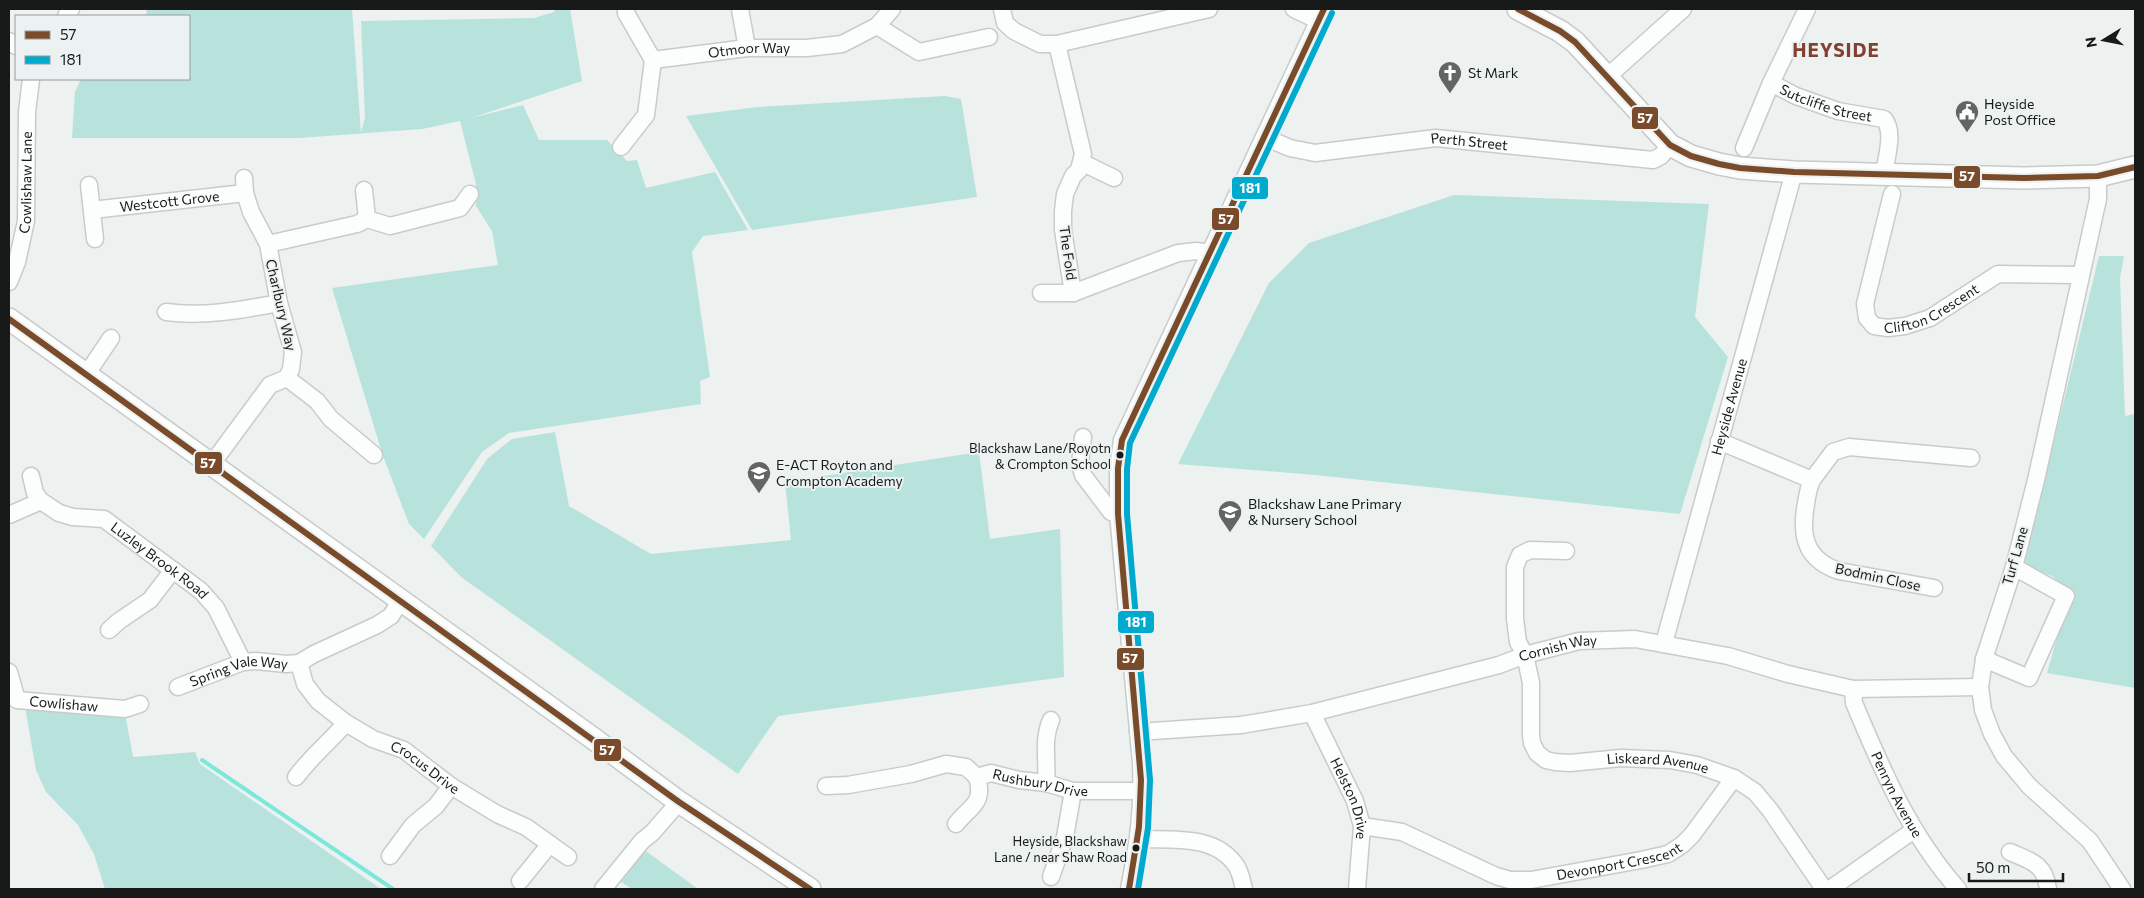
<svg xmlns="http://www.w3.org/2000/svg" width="2144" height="898" font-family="Commissioner,sans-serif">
<rect width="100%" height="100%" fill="#edf1f0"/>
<g fill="#b7e3dc">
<polygon points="147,9 352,9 361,133 365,117 361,21 534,18 554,12 555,9 570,9 582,81 471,118 523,105 539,140 607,140 627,161 637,160 646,188 715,172 748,230 703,236 692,252 710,377 700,381 701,404 509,433 482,452 424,539 409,524 382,453 332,288 498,265 492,231 476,206 476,184 460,121 422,129 299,138 72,138 75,92 81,79 189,79 189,16 115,16 146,15"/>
<polygon points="945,96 961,99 977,197 752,230 686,116 758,107"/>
<polygon points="1454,195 1709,204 1695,317 1728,357 1680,514 1316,475 1178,464 1269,283 1309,243"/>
<polygon points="2099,256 2124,256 2120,278 2125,416 2135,414 2135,688 2047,673 2070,592 2052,576 2024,565"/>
<polygon points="555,432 569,506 651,554 791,540 785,482 979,452 990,539 1060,529 1064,677 778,716 738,774 461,577 431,546 487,459 512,439"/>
<polygon points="25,707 125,713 133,757 195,752 200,764 381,889 105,889 94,854 78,825 46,792 36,770"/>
<polygon points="643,849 698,889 632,889 618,880"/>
</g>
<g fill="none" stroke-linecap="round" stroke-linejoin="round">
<polyline stroke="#7ce8da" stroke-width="4" points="202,760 393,889"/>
<g stroke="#c9cbca" stroke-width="19">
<g id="minor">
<path id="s1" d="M626,9V13L653,60L747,48H807L842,44L877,26L892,9"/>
<polyline points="740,9 747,48"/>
<polyline points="1002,9 1005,23 1014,31 1040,44 1057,44 1209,9"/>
<polyline points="1294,9 1319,21"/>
<polyline points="66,16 71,9"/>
<polyline points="877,26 919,52 989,37"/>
<polyline points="9,41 16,46"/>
<polyline points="1606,78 1683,9"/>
<path id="s2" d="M1771,83L1796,96L1838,111L1884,119C1895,132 1886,158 1884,174"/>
<path id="s3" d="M1264,137L1290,148L1315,153L1436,138L1653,160L1661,156L1670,145"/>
<polyline points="621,147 646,115 653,60"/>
<polyline points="1744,148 1771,83 1807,9"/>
<polyline points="1081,162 1114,178"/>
<polyline points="2098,176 2098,199 2036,480 2014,567 1984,659 1980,687 1983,710 1992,734 2004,756 2029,786 2090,841 2122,889"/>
<polyline points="89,185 95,239"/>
<polyline points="364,190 367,219"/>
<path id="s4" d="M1892,194L1865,304L1867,318L1874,326L1888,328L1905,326L1930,318L1998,274L2081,275"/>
<path id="s5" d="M92,210L245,193"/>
<polyline points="268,244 357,224 367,219 390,226 460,208 470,194"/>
<path id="s6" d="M9,282L17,262L26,221L27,112L31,79"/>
<polyline points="1041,293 1073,293 1063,230 1063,211 1065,194 1073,176 1079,170 1083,154 1057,44"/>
<polyline points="1073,293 1178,253 1196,251 1211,253"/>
<path d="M166,312C204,317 241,310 279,303"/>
<polyline points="86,375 111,338"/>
<polyline points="287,378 317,401 331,419 374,455"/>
<polyline points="1083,437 1080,464 1083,475 1111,512 1118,514"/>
<polyline points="1719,441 1812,480"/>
<polyline points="211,465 270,385 287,378 291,369 293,352 279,303 268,244 251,212 245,193 244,178"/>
<path id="s7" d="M31,476L35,493L41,501L59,513L73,517L104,519L201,591L216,608L243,662"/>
<polyline points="9,515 41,501"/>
<path id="s8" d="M1566,551L1530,550L1520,555L1515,567V619L1518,642L1525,655L1531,683V735L1532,743L1537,753L1546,760L1555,762L1570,763L1621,758L1670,760L1697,765L1734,778L1755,792L1770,810L1824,889"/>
<path d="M1934,588L1839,571C1797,557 1801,524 1809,488L1812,480L1833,452L1849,447L1971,458"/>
<polyline points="109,630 119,621 150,600 173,570"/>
<path id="s9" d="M1664,643L1794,172"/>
<polyline points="1984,659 2029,678 2066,596 2014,567"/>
<path id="s10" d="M299,663L305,684L318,701L346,723L373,739L404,750L451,786L497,814L526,827L568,857"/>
<path id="s11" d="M9,672L17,700L125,709L140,704"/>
<path id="s12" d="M178,687L243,662L256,661L286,664L299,663L314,654L377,625L391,616L400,601"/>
<path id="s13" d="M1853,689L1854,703C1882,770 1910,835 1958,889"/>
<path id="s14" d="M1312,713L1355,801L1362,826L1357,889"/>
<path id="s15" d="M1138,732L1241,725L1312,713L1499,665L1525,655L1579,641L1635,639L1728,656L1788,674L1853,689L1980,687"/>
<path d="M296,777C311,757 329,742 346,723"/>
<path id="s16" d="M977,777L991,773L1019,780L1046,783L1073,791H1142"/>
<path d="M1046,783C1048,761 1042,740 1051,720"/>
<polyline points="826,786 848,785 911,774 946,764 966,767 977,777"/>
<path d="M956,824C970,806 985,804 977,777"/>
<path id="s17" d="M1362,826L1402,832L1496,876L1510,880H1531L1641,860L1668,854L1682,845L1692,835L1734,778"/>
<path d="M1139,839C1172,840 1216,834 1237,867C1241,874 1242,882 1244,889"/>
<path d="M2010,852C2031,861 2045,864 2048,889"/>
<polyline points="390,856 413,825 436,806 451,786"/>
<polyline points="1051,877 1065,837 1073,791"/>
<polyline points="520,881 550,844"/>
<polyline points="603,889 642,841 652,833 679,802"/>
<path d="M1129,889C1138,844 1143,810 1141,763L1118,514V468L1122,440L1324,9"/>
<polyline points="1830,889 1914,830"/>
</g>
</g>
<g stroke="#c9cbca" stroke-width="24">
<g id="major">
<polyline points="1518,9 1560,31 1575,42 1670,145 1691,156 1719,164 1740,168 1794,172 2024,178 2098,176 2135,167"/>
<polyline points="9,319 594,739 679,802 810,889"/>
</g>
</g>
<use href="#minor" stroke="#fcfdfd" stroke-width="16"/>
<use href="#major" stroke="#fcfdfd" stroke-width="21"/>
<g stroke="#ecf2f1" stroke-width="10">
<g id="bus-1">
<polyline points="1518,9 1560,31 1575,42 1670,145 1691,156 1719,164 1740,168 1794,172 2024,178 2098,176 2135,167"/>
<polyline points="9,319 679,802 810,889"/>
<polyline points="1129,889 1139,827 1141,780 1118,514 1118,468 1122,440 1324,9"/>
</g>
</g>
<g stroke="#ecf2f1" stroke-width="10">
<polyline id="bus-2" points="1138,889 1148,828 1150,780 1127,514 1127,469 1130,443 1332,13"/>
</g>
<use href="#bus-1" stroke="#7a4b2a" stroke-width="6"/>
<use href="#bus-2" stroke="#00a9ce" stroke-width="6"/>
</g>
<defs>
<g id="church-pin" transform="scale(1.25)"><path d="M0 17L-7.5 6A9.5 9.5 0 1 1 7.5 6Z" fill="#636565" stroke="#ecf2f1"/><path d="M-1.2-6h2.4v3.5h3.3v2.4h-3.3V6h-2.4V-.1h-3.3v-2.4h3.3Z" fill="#fff"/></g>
<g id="civic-pin" transform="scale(1.25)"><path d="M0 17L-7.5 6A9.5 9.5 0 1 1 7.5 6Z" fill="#636565" stroke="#ecf2f1"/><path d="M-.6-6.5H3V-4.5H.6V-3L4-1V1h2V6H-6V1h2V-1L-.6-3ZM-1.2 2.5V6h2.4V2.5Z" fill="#fff"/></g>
<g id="school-pin" transform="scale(1.25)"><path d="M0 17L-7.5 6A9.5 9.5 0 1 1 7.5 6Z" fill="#636565" stroke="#ecf2f1"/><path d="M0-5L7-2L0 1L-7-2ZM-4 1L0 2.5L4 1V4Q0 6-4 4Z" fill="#fff"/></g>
</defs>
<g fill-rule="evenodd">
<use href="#church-pin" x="1450" y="73"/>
<use href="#civic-pin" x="1967" y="112"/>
<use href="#school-pin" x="759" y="473"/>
<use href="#school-pin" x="1230" y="512"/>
</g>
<g fill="#181a1a" stroke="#ecf2f1" stroke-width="2">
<circle cx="1120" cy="455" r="4.5"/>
<circle cx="1136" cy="848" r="4.5"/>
</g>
<g text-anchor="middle" stroke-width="4" stroke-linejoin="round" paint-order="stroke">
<g font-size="13" fill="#181a1a" stroke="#ecf2f1" text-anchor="end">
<text x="1111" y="453">Blackshaw Lane/Royotn<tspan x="1111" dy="16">&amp; Crompton School</tspan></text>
<text x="1127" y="846">Heyside, Blackshaw<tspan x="1127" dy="16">Lane / near Shaw Road</tspan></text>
</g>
<g font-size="14" fill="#181a1a" stroke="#ecf2f1">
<text dy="5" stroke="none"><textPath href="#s1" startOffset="155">Otmoor Way</textPath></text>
<text dy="5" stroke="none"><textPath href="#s2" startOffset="59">Sutcliffe Street</textPath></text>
<text dy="5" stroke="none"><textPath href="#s3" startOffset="209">Perth Street</textPath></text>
<text dy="5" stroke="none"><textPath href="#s6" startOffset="102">Cowlishaw Lane</textPath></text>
<text dy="5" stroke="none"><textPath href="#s5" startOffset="78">Westcott Grove</textPath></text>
<text transform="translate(1068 253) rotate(82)" y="5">The Fold</text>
<text transform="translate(281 305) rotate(77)" y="5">Charlbury Way</text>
<text dy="5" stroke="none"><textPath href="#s4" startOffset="200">Clifton Crescent</textPath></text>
<text dy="5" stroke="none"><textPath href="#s9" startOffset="245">Heyside Avenue</textPath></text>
<text transform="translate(2015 556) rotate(-74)" y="5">Turf Lane</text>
<text dy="5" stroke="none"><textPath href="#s7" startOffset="164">Luzley Brook Road</textPath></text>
<text transform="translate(1878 577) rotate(12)" y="5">Bodmin Close</text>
<text dy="5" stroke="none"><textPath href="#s15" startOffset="430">Cornish Way</textPath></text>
<text dy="5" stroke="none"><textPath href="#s12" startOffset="64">Spring Vale Way</textPath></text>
<text dy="5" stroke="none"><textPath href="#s11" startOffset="76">Cowlishaw</textPath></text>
<text dy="5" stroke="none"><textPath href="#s8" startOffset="374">Liskeard Avenue</textPath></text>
<text dy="5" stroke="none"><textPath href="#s10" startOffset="170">Crocus Drive</textPath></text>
<text dy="5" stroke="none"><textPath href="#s16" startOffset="65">Rushbury Drive</textPath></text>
<text dy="5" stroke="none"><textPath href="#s13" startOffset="115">Penryn Avenue</textPath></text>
<text dy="5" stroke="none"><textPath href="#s14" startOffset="94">Helston Drive</textPath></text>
<text dy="5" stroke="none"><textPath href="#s17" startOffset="270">Devonport Crescent</textPath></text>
</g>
<g font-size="14" fill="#181a1a" stroke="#ecf2f1" text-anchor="start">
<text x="1468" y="78">St Mark</text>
<text x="1984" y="109">Heyside<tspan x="1984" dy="16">Post Office</tspan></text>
<text x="776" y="470">E-ACT Royton and<tspan x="776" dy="16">Crompton Academy</tspan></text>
<text x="1248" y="509">Blackshaw Lane Primary<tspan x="1248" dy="16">&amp; Nursery School</tspan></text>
</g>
<g font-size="19" font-weight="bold" letter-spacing="1" fill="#853f30" stroke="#ecf2f1">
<text x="1836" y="57">HEYSIDE</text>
</g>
</g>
<g stroke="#ecf2f1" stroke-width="2">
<rect x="1631" y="106" width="28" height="24" rx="5" fill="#7a4b2a"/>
<rect x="1953" y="165" width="28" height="24" rx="5" fill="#7a4b2a"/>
<rect x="1231" y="176" width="38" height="24" rx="5" fill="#00a9ce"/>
<rect x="1211" y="207" width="29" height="24" rx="5" fill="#7a4b2a"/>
<rect x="194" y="451" width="29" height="24" rx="5" fill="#7a4b2a"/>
<rect x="1117" y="610" width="38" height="24" rx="5" fill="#00a9ce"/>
<rect x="1116" y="647" width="29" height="24" rx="5" fill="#7a4b2a"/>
<rect x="593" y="738" width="29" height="24" rx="5" fill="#7a4b2a"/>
</g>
<g font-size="14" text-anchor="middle" font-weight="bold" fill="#fff">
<text x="1645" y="123">57</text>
<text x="1967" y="181">57</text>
<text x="1250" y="193">181</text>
<text x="1226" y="224">57</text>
<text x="208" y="468">57</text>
<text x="1136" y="627">181</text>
<text x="1130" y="663">57</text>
<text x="607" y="755">57</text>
</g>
<rect width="2144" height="898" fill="none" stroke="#181a1a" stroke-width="20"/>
<rect x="15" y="15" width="175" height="65" fill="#ecf2f1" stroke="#979c9b"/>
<rect x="25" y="31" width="25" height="8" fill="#7a4b2a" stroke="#979c9b"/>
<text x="60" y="40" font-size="15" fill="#181a1a">57</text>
<rect x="25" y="56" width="25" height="8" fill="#00a9ce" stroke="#979c9b"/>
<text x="60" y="65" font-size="15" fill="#181a1a">181</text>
<g transform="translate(2104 40) rotate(260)" stroke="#ecf2f1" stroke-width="4" paint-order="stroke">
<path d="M0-4L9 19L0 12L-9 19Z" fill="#181a1a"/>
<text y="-8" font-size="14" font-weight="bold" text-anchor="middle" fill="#181a1a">N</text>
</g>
<path d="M1969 873v8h94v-8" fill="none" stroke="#181a1a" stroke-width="2.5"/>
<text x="1976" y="873" font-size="15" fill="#181a1a" stroke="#ecf2f1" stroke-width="4" paint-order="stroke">50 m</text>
</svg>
